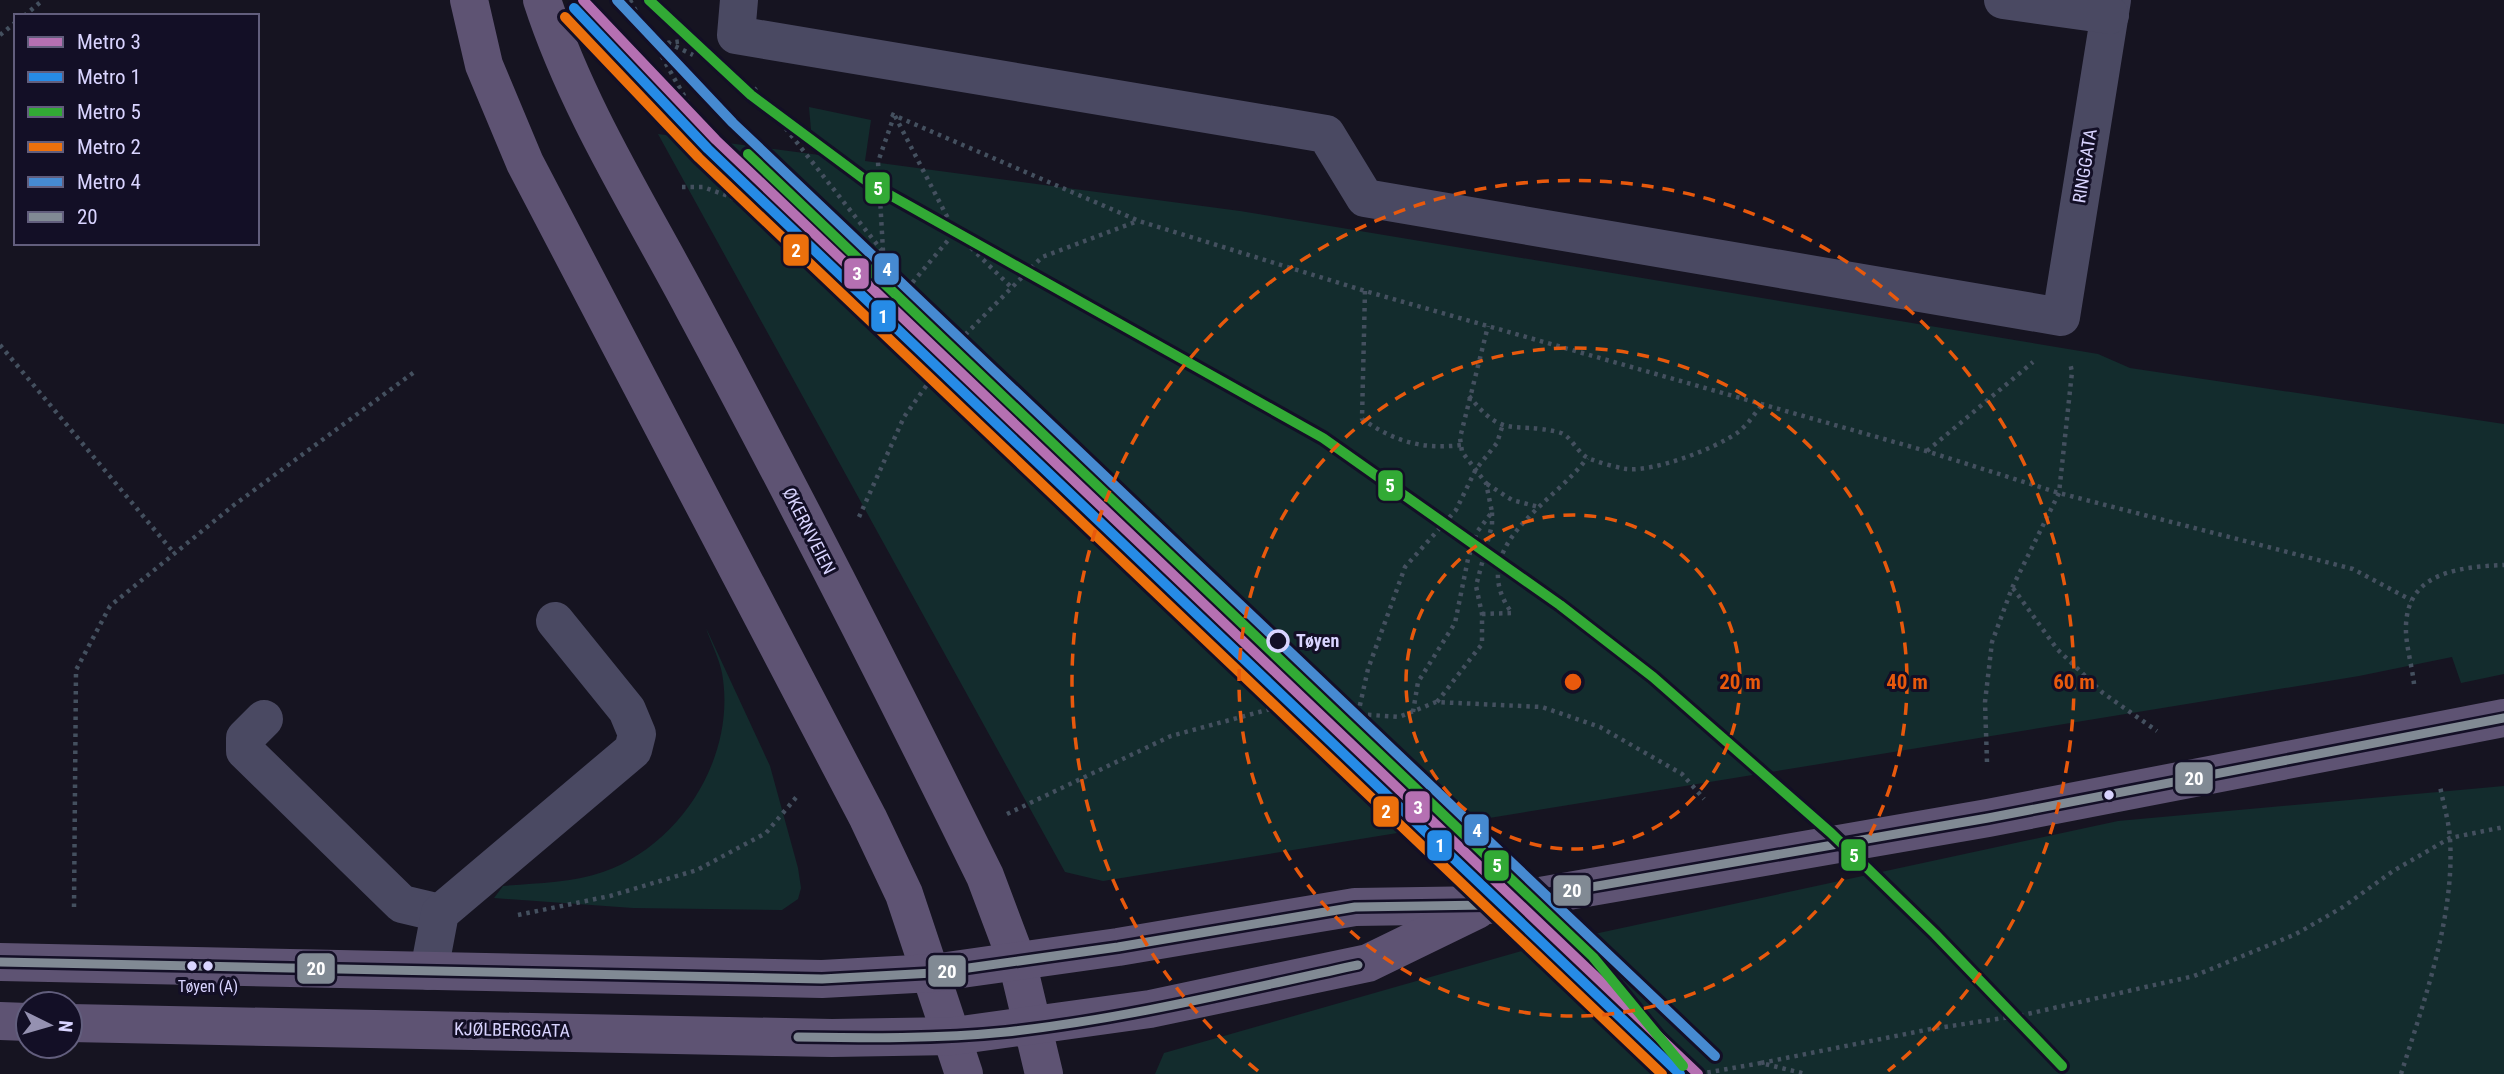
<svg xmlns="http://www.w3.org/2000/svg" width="2504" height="1074" font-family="'Roboto Condensed',sans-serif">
<rect width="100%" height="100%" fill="#161421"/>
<g fill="#132c2d">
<polygon points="809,107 871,120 865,161 1240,211 2098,354 2130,368 2504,424 2504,674 2461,683 2452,657 2359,676 1103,881 1065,872 658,134 827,156 811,130"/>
<path d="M706,628L770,766L798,868L801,888L798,899L782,910L633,908L494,898L503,886C536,883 571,883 603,872C681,845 737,756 722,673C719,658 711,643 706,628Z"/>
<polygon points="2504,786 2504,1074 1155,1074 1164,1053 1543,945 2118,821"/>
</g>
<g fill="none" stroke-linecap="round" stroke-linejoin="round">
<g stroke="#44505f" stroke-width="4.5" stroke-dasharray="3.5 5" stroke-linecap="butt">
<polyline points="630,0 648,33 693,55"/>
<polyline points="24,16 43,0"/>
<polyline points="649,34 699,122"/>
<polyline points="0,35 16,22"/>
<polyline points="667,43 690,40"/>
<polyline points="754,88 883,252"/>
<polyline points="891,114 1139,221 1365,291 1926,451 2059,493 2353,569 2411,600"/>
<polyline points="895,116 955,232 1012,288"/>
<polyline points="682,187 703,187 731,197 956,344"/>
<polyline points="883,251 878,162 894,116"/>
<path d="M1365,291L1362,419C1394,441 1422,450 1461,445"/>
<polyline points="896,302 955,232"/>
<polyline points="0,345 174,553"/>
<path d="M1469,396C1504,440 1511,421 1558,432C1572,435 1576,453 1590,459C1601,463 1615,467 1626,469C1654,472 1714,449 1737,433C1747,426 1755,413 1762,405"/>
<polyline points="1927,451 2033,362"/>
<polyline points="1487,484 1512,500 1539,507"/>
<polyline points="859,517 904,417 956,344 1042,257 1138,221"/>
<polyline points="2013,588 2057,649 2103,693 2157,731"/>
<path d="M1482,614L1512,613C1463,547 1555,503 1587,458"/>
<path d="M2414,684C2412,665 2405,643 2406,625C2408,571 2462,567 2504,565"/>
<polyline points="1437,702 1482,644 1482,614 1476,586 1492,525 1492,512"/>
<polyline points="1413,712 1418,682 1455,623 1468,559 1477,532 1492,512 1486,483 1462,452 1460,438 1488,326"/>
<polyline points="1358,714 1368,669 1405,567 1456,510 1476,469 1497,443 1502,427"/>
<polyline points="1987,762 1985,702 1992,642 2012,588 2059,493 2072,372 2070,363"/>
<polyline points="1007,814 1171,736 1274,708 1399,717 1436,702 1542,707 1600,727 1682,774 1704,799"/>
<polyline points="74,907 76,670 110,606 234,505 417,370"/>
<polyline points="518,915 610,896 697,870 766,833 799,794"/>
<polyline points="1761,1063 1931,1029 2023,1015 2194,976 2296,934 2343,907 2393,871 2450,838 2504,827"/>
<polyline points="1699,1074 1761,1063 1806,1074"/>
<path d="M2401,1074C2424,1001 2455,916 2450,839C2449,821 2443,803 2440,786"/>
</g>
<g stroke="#4a4962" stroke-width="38">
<polyline points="739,0 736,35 1326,134 1365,198 2061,317 2112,0"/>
<polyline points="2003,0 2110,15"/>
<polyline points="264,719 245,738 245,751 402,904 440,913"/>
<polyline points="429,971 440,913 633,750 637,734 627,710 555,621"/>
</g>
<g stroke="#5e5373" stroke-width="38">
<polyline points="469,0 484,65 525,163 868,818 904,894 964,1074"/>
<path d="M542,0C577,108 640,207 693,307C794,495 891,685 985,876L1017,961L1044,1074"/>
<polyline points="0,962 822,979 933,973 1118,947 1355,907 1488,905 1988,818 2504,718"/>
<polyline points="0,1021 28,1022"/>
<polyline points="70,1023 832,1038 954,1036 1150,1009 1368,963 1477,910"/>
</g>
<g stroke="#130f26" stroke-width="14">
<g id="bus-1">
<polyline points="0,962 822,979 933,973 1118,947 1355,907 1488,905 1988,818 2504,718"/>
<path d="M798,1037C867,1038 937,1039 1006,1032C1125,1019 1241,990 1358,965"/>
</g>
</g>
<use href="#bus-1" stroke="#818a94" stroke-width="9"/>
<g stroke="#130f26" stroke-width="16">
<polyline id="metro-1" points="583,0 716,140 1698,1074"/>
</g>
<g stroke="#130f26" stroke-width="16">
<polyline id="metro-2" points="574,8 708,149 1680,1074"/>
</g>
<g stroke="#130f26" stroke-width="16">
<g id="metro-3">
<polyline points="649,0 751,95 872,185 1323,438 1560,605 1653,677 1831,833 1935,934 2062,1066"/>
<polyline points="748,154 1593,957 1683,1066"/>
</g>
</g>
<g stroke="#130f26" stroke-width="16">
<polyline id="metro-4" points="565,17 699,158 1662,1074"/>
</g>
<g stroke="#130f26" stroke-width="16">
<polyline id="metro-5" points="617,0 733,123 1715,1056"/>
</g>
<use href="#metro-1" stroke="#b570b2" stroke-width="10"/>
<use href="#metro-2" stroke="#268be6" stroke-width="10"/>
<use href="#metro-3" stroke="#32aa35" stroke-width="10"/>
<use href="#metro-4" stroke="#ec700c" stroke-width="10"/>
<use href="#metro-5" stroke="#468ad1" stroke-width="10"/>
</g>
<g fill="none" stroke="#e8590c" stroke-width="3.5" stroke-dasharray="12 9">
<circle cx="1573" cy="682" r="167"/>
<circle cx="1573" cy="682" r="334"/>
<path d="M1258 1071A501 501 0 1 1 1888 1071"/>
</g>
<circle fill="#130f26" stroke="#d9d4ff" stroke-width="3.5" cx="1278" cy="641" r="10"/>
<g fill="#d9d4ff" stroke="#130f26" stroke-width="2.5">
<circle cx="2109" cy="795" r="6"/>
<circle cx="192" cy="966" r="6"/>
<circle cx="208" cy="966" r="6"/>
</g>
<g text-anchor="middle" stroke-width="6" stroke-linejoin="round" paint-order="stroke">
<g font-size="16" fill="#d9d4ff" stroke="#130f26">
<text x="208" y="992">Tøyen (A)</text>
</g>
<g font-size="18" fill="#d9d4ff" stroke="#130f26">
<text transform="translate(2085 166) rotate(-81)" y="6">RINGGATA</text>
<text transform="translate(809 531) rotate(63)" y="6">ØKERNVEIEN</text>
<text transform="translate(512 1030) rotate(1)" y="6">KJØLBERGGATA</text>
</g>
<g font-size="18" font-weight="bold" fill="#d9d4ff" stroke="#130f26" text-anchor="start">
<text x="1296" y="647">Tøyen</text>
</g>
</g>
<circle cx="1573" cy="682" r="10" fill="#e8590c" stroke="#130f26" stroke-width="3.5"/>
<g font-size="21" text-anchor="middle" font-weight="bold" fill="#e8590c" stroke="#130f26" stroke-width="6" stroke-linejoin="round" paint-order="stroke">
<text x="1740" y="689">20 m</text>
<text x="1907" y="689">40 m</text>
<text x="2074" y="689">60 m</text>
</g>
<g stroke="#130f26" stroke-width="2.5">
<rect x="864" y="171" width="27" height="34" rx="7" fill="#32aa35"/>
<rect x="782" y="233" width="28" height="34" rx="7" fill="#ec700c"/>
<rect x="873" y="252" width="27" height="34" rx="7" fill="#468ad1"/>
<rect x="843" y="257" width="27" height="33" rx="7" fill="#b570b2"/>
<rect x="870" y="299" width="27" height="34" rx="7" fill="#268be6"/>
<rect x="1377" y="469" width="27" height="33" rx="7" fill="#32aa35"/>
<rect x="2174" y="761" width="40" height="34" rx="7" fill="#818a94"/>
<rect x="1404" y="790" width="27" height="34" rx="7" fill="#b570b2"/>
<rect x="1372" y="795" width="28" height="33" rx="7" fill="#ec700c"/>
<rect x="1463" y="813" width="27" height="34" rx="7" fill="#468ad1"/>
<rect x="1426" y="829" width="27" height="33" rx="7" fill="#268be6"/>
<rect x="1840" y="838" width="27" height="34" rx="7" fill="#32aa35"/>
<rect x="1483" y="849" width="27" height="33" rx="7" fill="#32aa35"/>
<rect x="1552" y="874" width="40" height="33" rx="7" fill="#818a94"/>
<rect x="296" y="952" width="40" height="33" rx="7" fill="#818a94"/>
<rect x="927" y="954" width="40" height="34" rx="7" fill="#818a94"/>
</g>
<g font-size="19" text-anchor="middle" font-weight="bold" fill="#fff">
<text x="878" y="195">5</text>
<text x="796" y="257">2</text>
<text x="887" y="276">4</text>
<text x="857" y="280">3</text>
<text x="883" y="323">1</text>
<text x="1390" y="492">5</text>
<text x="2194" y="785">20</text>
<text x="1418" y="814">3</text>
<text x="1386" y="818">2</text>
<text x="1477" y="837">4</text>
<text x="1440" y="852">1</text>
<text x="1854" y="862">5</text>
<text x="1497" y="872">5</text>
<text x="1572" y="897">20</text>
<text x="316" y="975">20</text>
<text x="947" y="978">20</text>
</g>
<rect x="14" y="14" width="245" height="231" fill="#130f26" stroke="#625e7d" stroke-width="2"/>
<rect x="28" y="37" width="35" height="10" fill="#b570b2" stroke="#625e7d" stroke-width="2"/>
<text x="77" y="49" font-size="21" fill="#d9d4ff">Metro 3</text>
<rect x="28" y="72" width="35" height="10" fill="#268be6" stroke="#625e7d" stroke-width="2"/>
<text x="77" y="84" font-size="21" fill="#d9d4ff">Metro 1</text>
<rect x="28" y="107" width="35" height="10" fill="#32aa35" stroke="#625e7d" stroke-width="2"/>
<text x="77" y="119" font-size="21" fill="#d9d4ff">Metro 5</text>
<rect x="28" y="142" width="35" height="10" fill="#ec700c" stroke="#625e7d" stroke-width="2"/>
<text x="77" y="154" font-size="21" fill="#d9d4ff">Metro 2</text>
<rect x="28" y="177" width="35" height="10" fill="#468ad1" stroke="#625e7d" stroke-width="2"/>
<text x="77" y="189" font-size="21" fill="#d9d4ff">Metro 4</text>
<rect x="28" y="212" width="35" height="10" fill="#818a94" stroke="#625e7d" stroke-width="2"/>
<text x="77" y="224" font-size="21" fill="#d9d4ff">20</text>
<g transform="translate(49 1025) rotate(95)"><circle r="33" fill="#130f26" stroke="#625e7d" stroke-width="2"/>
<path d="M0-5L12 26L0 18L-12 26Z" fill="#9591b1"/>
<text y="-10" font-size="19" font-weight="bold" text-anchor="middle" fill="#d9d4ff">N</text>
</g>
</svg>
